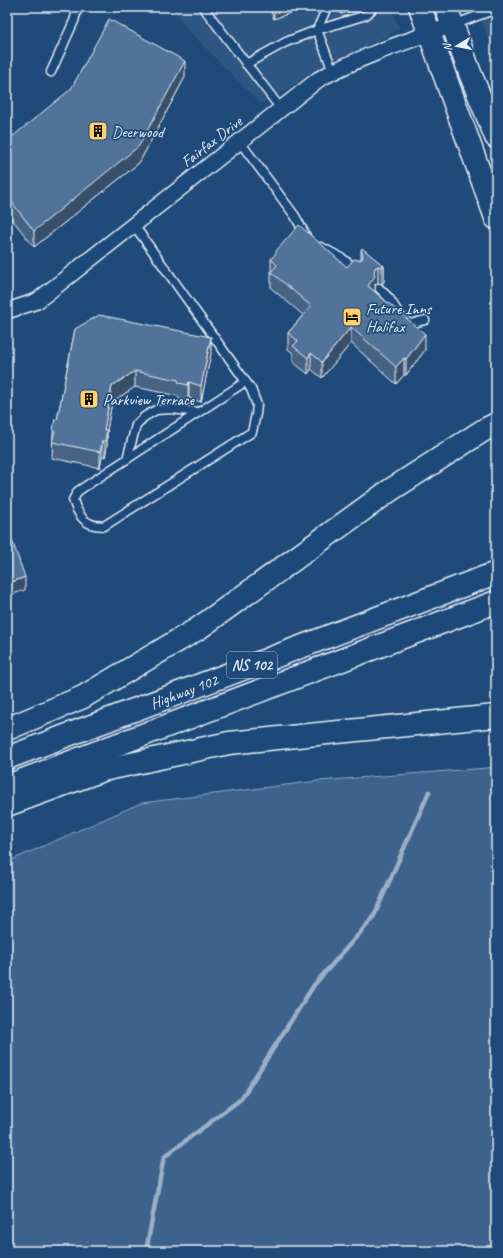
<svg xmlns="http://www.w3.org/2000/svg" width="503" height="1258" font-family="Caveat,sans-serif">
<rect width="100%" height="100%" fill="#1f4a7a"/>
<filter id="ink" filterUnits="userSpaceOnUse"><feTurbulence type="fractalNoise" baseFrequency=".025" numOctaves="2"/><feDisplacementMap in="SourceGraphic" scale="8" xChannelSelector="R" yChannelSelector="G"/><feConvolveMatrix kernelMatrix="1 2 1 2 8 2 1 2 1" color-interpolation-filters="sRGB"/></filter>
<g filter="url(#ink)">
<g fill="#2e5683">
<polygon points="172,7 391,7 399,29 261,104 187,29"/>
<polygon points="477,7 496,7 496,60"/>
</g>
<polygon fill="#3c628c" stroke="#92aac2" points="496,766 496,1251 7,1251 7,862 141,803 318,781 487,768"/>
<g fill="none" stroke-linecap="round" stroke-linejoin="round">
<polyline stroke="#9ab0c7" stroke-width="4.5" points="146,1251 164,1157 241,1099 314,985 373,918 429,792"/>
<g stroke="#e8f1f8" stroke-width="11">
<g id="service">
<polyline points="203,7 281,109"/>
<polyline points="327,7 317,30 333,71"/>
<polyline points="453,25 496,9"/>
<polyline points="246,64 286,42 317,30 366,15 372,9 372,7"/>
<polyline points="51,72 74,21 78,7"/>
<polyline points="240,142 295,216 306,236"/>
<path d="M134,225L251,389L257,405L256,414L252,432L104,526C100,525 95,526 91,524C82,521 76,509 73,500L78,491L245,382"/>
<polyline points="321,247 342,258 358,271"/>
<polyline points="379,288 389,298 401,317 410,324 425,320"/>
<polyline points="127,459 136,425 144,417 156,410 171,409 198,412"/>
</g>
</g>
<g stroke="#e8f1f8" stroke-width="18">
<path id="minor" d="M7,311L37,301L319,79C361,56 408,41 453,25"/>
</g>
<g stroke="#e8f1f8" stroke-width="25">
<g id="secondary">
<polyline points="420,7 496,218"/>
<polyline points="446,7 470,73 496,137"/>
</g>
</g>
<g stroke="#e8f1f8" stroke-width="25">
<g id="motorway">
<polyline points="7,729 83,697 199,628 389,491 484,430 496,424"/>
<path id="s1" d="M7,758L496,573"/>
<polyline points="7,786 496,602"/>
<polyline points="7,805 103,770 229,743 496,716"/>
</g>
</g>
<use href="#service" stroke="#1f4a7a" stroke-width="8"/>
<use href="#minor" stroke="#1f4a7a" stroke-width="15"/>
<use href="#secondary" stroke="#1f4a7a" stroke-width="22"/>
<use href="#motorway" stroke="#1f4a7a" stroke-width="22"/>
</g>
<g fill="#466384" stroke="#e8f1f8">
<polygon points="269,7 303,7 303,8 274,19"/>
<polygon points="338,7 356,7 356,9 341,14"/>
<polygon points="185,77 139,163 34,247 7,213 7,141"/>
<polygon points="361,250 384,266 384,282 382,284 378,283 375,284 375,292 425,350 406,375 404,375 396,384 351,343 322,378 311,369 308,374 293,362 293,353 288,349 288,333 303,315 271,288 271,259 347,267 358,260 361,259"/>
<polygon points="75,329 211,353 201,402 189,398 188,401 179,399 178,396 135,387 112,402 107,430 107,446 105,457 102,457 100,468 52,458 53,430 57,420"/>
</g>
<g fill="#39506b" stroke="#e8f1f8">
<polygon points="281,7 303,7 303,8 274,19 274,10"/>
<polygon points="341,7 356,7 356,9 341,14"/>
<polygon points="185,61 185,77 139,163 34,247 34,231"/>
<polygon points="378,266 378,283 375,284 375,292 368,286 375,268"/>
<polygon points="384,266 384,282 382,284 382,267"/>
<polygon points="351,327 351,343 322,378 322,362"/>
<polygon points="425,334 425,350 406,375 406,359"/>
<polygon points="211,337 211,353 201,402 201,386"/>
<polygon points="311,353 311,369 308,374 308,358"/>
<polygon points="404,358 404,375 396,384 396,367"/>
<polygon points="135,371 135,387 112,402 105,441 104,430 112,386"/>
<polygon points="189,382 189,398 188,401 188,385"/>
<polygon points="107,430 107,446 105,457 105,441"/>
<polygon points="102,441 102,457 100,468 100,452"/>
<polygon points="25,577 25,590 7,596 7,584"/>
</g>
<g fill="#517399" stroke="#e8f1f8">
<polygon points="273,7 281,7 274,10"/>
<polygon points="109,19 185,61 139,146 34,231 7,196 7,141 71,89"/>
<polygon points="299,225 347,267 354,259 358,260 362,259 363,255 361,250 362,248 384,266 382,267 378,266 375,268 374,273 375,276 368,286 425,334 406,359 404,358 396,367 351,327 322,362 311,353 308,358 293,346 298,341 288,333 311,306 271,272 277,265 271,259 276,253 276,251"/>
<polygon points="99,315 211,337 201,386 189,382 188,385 179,383 178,380 135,371 112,386 104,430 107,430 105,441 102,441 100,452 52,442 55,431 53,430 55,419 57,420 75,329"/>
<polygon points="7,526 25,577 7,584"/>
</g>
</g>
<defs>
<g id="building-square" transform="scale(1)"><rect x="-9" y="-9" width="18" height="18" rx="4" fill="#ffd166" stroke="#1f4a7a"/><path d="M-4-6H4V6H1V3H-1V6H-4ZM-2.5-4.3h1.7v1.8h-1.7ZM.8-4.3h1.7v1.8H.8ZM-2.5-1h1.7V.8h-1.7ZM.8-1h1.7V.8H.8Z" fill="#111"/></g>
<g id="hotel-square" transform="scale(1)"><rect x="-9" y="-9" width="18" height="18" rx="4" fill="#ffd166" stroke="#1f4a7a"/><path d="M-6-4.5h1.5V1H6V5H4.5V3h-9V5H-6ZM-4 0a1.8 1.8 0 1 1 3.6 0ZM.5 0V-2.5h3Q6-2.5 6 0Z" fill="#111"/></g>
</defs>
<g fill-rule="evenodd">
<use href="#building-square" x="98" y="131"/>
<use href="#hotel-square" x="352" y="317"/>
<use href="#building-square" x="89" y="399"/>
</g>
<g text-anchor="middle" stroke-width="3.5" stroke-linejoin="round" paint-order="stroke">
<rect fill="#1f4a7a" stroke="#acbfd2" stroke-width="1" x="227" y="652" width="50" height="26" rx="3"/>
<g font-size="15" font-weight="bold" fill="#e8f1f8">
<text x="252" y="670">NS 102</text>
</g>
<g font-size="16" fill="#e8f1f8" stroke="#1f4a7a" text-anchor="start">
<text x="112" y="137">Deerwood</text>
<text x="366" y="314">Future Inns<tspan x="366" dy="18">Halifax</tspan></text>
<text x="103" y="405">Parkview Terrace</text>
</g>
<g font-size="16" fill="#e8f1f8" stroke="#1f4a7a">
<text transform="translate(211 141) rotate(-38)" y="6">Fairfax Drive</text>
<text dy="6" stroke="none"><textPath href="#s1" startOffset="189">Highway 102</textPath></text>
</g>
</g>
<rect width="503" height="1258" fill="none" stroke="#1f4a7a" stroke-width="24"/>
<rect x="12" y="12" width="479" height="1234" fill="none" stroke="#e8f1f8" stroke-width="1.5" filter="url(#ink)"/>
<g transform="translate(457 46) rotate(260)" stroke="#1f4a7a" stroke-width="3" paint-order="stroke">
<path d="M0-3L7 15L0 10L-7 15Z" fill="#e8f1f8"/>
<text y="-6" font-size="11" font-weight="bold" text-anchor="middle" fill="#e8f1f8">N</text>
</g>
</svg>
